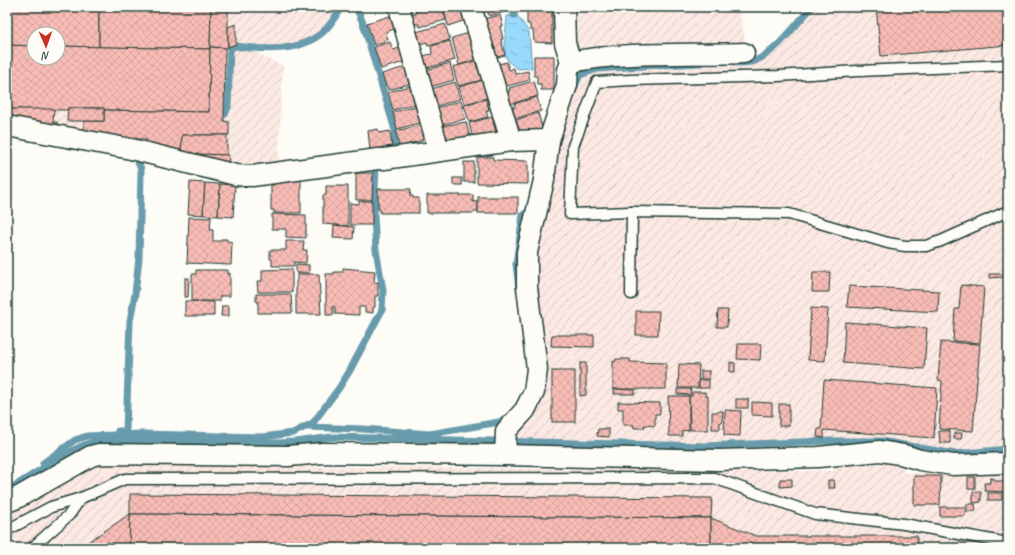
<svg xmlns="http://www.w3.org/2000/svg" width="1015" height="555" font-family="Caveat,sans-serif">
<defs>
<pattern id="industrial-furrows" width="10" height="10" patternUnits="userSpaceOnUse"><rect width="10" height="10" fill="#fce9e3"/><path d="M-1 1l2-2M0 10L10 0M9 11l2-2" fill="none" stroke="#d8c9c3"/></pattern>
<pattern id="water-ripples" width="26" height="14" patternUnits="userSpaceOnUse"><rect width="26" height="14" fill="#99d9fb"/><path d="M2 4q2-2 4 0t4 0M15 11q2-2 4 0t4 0" fill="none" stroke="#83bbd8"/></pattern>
<pattern id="building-cross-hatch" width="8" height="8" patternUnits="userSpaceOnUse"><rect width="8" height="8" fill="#f8bcb5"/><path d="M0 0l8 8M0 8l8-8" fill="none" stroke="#d4a29c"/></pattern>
</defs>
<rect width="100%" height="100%" fill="#fdfcf7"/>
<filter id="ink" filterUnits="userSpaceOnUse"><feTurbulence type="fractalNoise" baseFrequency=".025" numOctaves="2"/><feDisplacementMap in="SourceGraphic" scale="8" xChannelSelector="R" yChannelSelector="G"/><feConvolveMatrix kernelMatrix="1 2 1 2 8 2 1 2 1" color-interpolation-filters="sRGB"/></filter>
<g filter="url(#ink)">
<g fill="url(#industrial-furrows)" fill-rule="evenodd">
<path d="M7,7H338L336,13L325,29L317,36L302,43L288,47L269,48L233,46V49L235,48L249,49L276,63L283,65L278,165L252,166L228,164L7,121ZM34,34H58V58H34Z"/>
<polygon points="569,7 738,7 746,44 701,47 580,51 575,49"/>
<polygon points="814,7 1008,7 1008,452 956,457 880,443 706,450 513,445 537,335 536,258 557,153 576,87 579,79 584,74 597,71 647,68 748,65 755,63 766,57 783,44"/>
<polygon points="904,462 904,473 1008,473 1008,548 7,548 7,512 23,507 95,466 108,465 834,471 834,466"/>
</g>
<path fill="url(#water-ripples)" stroke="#689bab" d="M517,15L529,32L532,68L518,69C515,67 511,64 508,61C501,53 507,26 507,16Z"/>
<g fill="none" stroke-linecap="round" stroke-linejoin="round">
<g stroke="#689bab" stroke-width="7">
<polyline points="356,7 363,23 395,130 394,146 390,149 384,150"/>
<polyline points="514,7 514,15"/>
<path d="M736,63C743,63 749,63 755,61C779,50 794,26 812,7"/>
<polyline points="574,88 580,75 597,69 642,66 700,63"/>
<path d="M225,114L228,107L230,50L231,48L235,46C264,50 299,53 323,32C330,26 336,16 341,7"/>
<polyline points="519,289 516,264 523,215 526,213"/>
<polyline points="307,427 363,429 430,434 499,422 508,418"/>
<polyline points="118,431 126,431 130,321 135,294 139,258 141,173 141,169 136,158"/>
<polyline points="43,463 75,440 87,436 142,434 263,437 293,433 313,423 339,388 349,372 382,310 383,290 376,250 374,216 376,165"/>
<path d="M7,489C15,487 22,481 29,477C50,464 80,442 103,440L277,443L296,442L332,437L704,446L824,441H881L955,454L1008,449"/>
</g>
</g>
<g fill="url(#building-cross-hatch)" stroke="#1f3d34">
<polygon points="7,7 99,7 99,47 58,46 58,34 34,34 34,46 7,45"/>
<polygon points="99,7 211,7 210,49 99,47"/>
<polygon points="211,7 228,7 228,48 210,47"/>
<polygon points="425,7 442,7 446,20 420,27 419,24 415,24 412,15 416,14 415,10"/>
<polygon points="443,7 462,7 466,20 448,26"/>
<polygon points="480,7 508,7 509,11 489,16 487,8 481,10"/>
<polygon points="876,7 1008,7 1008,45 881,56"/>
<polygon points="527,8 552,9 552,43 534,42 533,30 530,30 530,24 527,24"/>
<polygon points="500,15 503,26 500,26 503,39 501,39 505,55 494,58 484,19"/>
<polygon points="390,16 394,29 386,32 388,40 374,45 367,23"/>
<polygon points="236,24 236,44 228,47 228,27"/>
<polygon points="445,24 450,40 428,46 427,42 420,44 416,32"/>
<polygon points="469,33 477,59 459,65 452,38"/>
<polygon points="450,41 455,60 427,68 426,67 425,67 422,56 432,54 431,46"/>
<polygon points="390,42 393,50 400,48 404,62 381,69 374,47"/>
<polygon points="7,45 34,46 34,58 58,58 58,46 210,49 209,112 104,110 104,108 68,108 68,110 7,109"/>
<polygon points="210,47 225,48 224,121 229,122 229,135 182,135 181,154 146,143 146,139 125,139 125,138 84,130 84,121 104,121 104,110 209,112"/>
<polygon points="534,56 554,56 554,90 541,90 541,84 537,84 537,76 534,76"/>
<polygon points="475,61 482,80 458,86 453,67"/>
<polygon points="507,62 509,70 514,68 515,74 528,71 530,80 504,87 498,64"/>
<polygon points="450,63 454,80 430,87 426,70"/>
<polygon points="405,67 409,84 388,90 387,86 386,86 382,74"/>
<polygon points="483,80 487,98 464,104 459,87"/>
<polygon points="534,81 538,96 510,104 507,92 510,91 509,88"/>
<polygon points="455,82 460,99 437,106 431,89"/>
<polygon points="410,86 415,104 393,110 388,92"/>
<polygon points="537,97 541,111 514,119 511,108 515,107 514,104"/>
<polygon points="486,99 489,110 486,111 488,117 469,122 464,105"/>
<polygon points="461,101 465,119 441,125 436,108"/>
<polygon points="416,106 420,123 397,129 393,112"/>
<polygon points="68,108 104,108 104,121 67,121"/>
<polygon points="7,109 54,109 53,122 57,122 57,127 7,118"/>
<polygon points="538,113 543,130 522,136 521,130 515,132 512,121"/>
<polygon points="492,117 496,133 473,139 469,123"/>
<polygon points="466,122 470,137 458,140 458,138 450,140 446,136 444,137 442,126"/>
<polygon points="421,125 424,135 422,136 423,140 399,147 396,131"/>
<polygon points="378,129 379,133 390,131 392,146 370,150 368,131"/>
<polygon points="182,135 227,135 227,155 181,154"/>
<polygon points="200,154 229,155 228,163 200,157"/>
<polygon points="477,157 493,157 493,160 528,161 528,184 477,183"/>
<rect x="464" y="162" width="10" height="20"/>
<polygon points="356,173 373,173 372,200 356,200"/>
<rect x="453" y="178" width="9" height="7"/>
<polygon points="275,180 301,180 301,213 274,213 274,210 271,210 271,185 274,185"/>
<polygon points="190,182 205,183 203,215 188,214"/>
<polygon points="205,183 220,184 218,216 203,215"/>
<polygon points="220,184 235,185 233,217 218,216"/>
<polygon points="326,186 348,186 348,226 323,224 323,195 326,195"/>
<polygon points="378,189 411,189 410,196 413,196 413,198 419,198 419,213 380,213 380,209 378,209"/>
<polygon points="427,195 473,195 473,202 478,201 478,211 474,211 474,213 427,213"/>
<rect x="478" y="197" width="40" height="16"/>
<polygon points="359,201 372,201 372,225 350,225 350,203 359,204"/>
<polygon points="272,214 306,215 306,238 286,237 286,229 272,229"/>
<polygon points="189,217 211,218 210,230 213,230 213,241 221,241 221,239 227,239 227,241 232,242 231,265 187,263"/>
<polygon points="334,225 354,227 353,239 333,238"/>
<polygon points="286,241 304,241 303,250 307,250 306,263 294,262 294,266 272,266 272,259 270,259 270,250 286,250"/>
<polygon points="296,264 309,265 309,273 296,273"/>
<polygon points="343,268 375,271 374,283 378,282 378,296 375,296 375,307 373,308 373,313 365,312 365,307 359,307 359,315 335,314 335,307 333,306 333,315 326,315 326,274 334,274 334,272 343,272"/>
<polygon points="292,269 292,292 258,292 257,281 262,281 262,270"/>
<polygon points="196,270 228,270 228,274 230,273 230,296 220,296 220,301 192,301 192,274 196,274"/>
<polygon points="813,272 830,272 829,292 812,292"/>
<polygon points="297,274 319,274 321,314 296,314 296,281 297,280"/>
<polygon points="989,274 1004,274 1004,277 989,278"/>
<polygon points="185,278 189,278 188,297 185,297"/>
<polygon points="961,285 984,287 980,343 953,341 955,309 959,309"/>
<polygon points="849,286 939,291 938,312 847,307"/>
<polygon points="256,294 291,294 292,313 258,313 258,301 256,301"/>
<polygon points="185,301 214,302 214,316 185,316"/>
<polygon points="222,306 229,306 229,316 221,316"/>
<polygon points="811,308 828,309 825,361 808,360"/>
<polygon points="718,310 728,310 727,327 717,327"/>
<polygon points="636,311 659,311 658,335 636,335"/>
<polygon points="845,322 927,328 924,369 843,363"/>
<polygon points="552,335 594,335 594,347 551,346"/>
<polygon points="941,342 980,344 973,431 939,429 942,381 938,380"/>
<polygon points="738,344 761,344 760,360 737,359"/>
<polygon points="616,359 630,359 630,362 666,363 666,389 613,389 613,361 615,362"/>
<polygon points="730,362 735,363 735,372 730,372"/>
<polygon points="580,363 586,363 586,395 580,396"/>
<polygon points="679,364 699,365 698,388 678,388"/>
<rect x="552" y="371" width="23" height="51"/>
<rect x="701" y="371" width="8" height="8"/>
<rect x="699" y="380" width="10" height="8"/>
<polygon points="824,380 937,388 934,438 824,430 824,438 817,437 818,429 821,429"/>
<polygon points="614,389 635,390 635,394 614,394"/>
<polygon points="677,389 691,389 690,395 677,394"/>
<polygon points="692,392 705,392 705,396 708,396 708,430 690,430 689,396 692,396"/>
<polygon points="668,396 689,396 689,430 682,431 682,436 669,436"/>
<rect x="736" y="399" width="12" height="9"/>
<polygon points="618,402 660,403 660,414 655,414 655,426 644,425 645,428 634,428 634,425 623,425 623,409 618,409"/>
<polygon points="752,402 772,403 772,416 752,415"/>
<rect x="779" y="404" width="10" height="22"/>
<polygon points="725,410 741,411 740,436 724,435"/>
<polygon points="719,411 723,411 722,422 720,422 720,429 712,429 712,412 719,412"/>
<polygon points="598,429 609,429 609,437 597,436"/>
<polygon points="939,431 950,431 950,443 940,443"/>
<polygon points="954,433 962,433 961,439 954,439"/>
<polygon points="914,476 941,476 940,505 914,505"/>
<rect x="968" y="477" width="7" height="12"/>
<polygon points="990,478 995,479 995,481 1008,481 1008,492 985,491 984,483 990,483"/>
<polygon points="780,479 792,479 792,486 780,487"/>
<polygon points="828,480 834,480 835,488 828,488"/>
<polygon points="973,492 981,492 981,502 973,503"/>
<rect x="988" y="493" width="14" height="7"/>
<polygon points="130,494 712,498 711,518 130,514"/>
<polygon points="967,504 975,504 976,511 967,512"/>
<rect x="940" y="507" width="25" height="9"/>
<polygon points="130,514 711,518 711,548 129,548"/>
<polygon points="130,514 129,548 79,548"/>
<polygon points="711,518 756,536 917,536 917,548 711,548"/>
</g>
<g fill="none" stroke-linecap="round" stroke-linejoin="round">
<g stroke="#1f3d34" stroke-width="13">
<g id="lane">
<polyline points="632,212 570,214 573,146 597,82 631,80 778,76 858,71 1008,65"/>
<polyline points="631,294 632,212 789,214 888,243 905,246 926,246 941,241 1008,211"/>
<polyline points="7,528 11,528 51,507 81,498 125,479 714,478 815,514 904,524 1008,543"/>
<polyline points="32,548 69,515 81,498"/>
</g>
</g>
<g stroke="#1f3d34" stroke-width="23">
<g id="street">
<polyline points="399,7 439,151"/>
<polyline points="471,7 511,141"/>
<path d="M571,62C628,51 686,55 744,53"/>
<polyline points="7,126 131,149 236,175 252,176 378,159 384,159 511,141 549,140"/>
<polyline points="505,455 506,431 525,410 534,392 537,369 527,287 527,252 544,180 549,140 567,85 568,70 571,62 565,43 564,7"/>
<polyline points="7,502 17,498 91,456 99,454 288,456 323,453 505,455 719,460 818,457 880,451 904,455 920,460 953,465 1008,463"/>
</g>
</g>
<use href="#lane" stroke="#fdfcf7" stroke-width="10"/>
<use href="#street" stroke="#fdfcf7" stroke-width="20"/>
</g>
</g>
<rect width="1015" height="555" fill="none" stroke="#fdfcf7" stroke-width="24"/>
<rect x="12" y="12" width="991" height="531" fill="none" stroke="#1f3d34" stroke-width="1.5" filter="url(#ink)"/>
<g transform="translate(46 46) rotate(178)"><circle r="19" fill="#fdfcf7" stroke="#a4b0a9"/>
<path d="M0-3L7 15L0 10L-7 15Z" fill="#c8321e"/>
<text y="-6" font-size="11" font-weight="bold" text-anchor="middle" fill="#1f3d34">N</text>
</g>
</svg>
